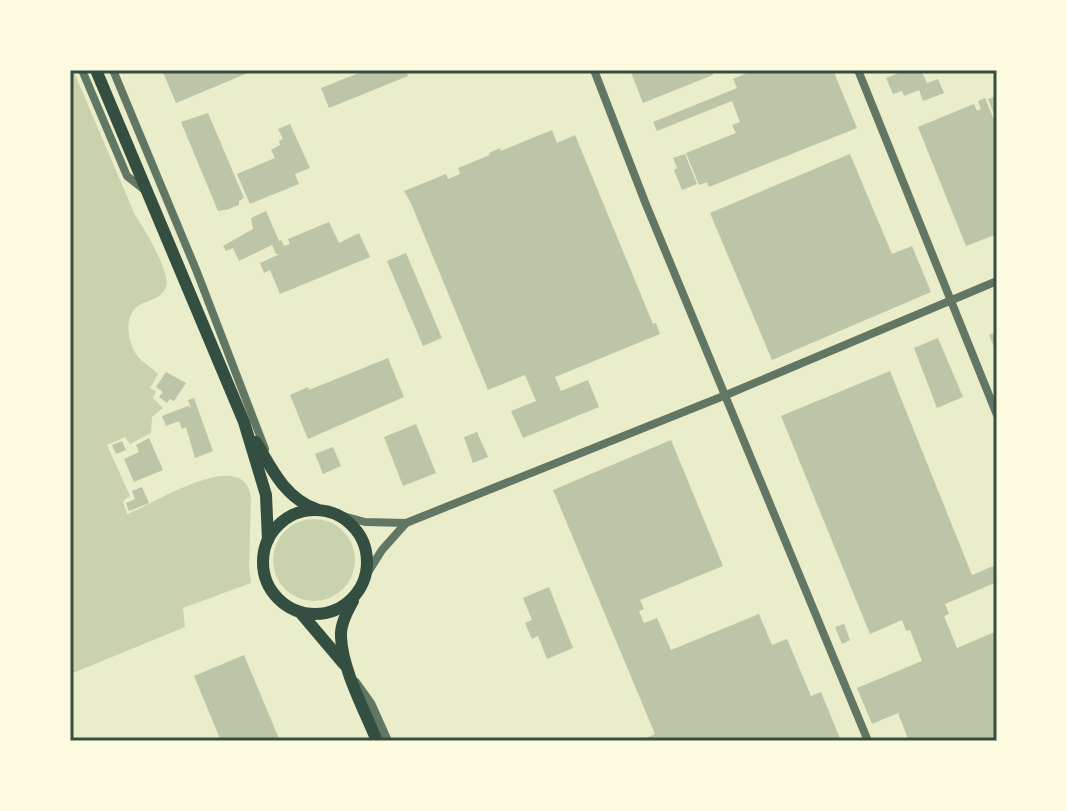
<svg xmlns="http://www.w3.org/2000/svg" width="1067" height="811" font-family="'Roboto Serif',serif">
<rect width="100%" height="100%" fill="#e9edc9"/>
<g fill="#cad2ad">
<path d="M70,70H73L135,215C144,228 171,273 166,287C162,298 150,300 141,304C122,314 127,344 139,358C145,364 152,368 158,374L150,388L156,391L153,398L163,408L152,417L151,433L130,444L125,437L107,445L130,496L123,501L127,514C151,506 245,443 251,498L249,567L251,583L183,608L185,627L73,673L70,669Z"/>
<circle cx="314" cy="560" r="41"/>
</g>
<g fill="#bcc5a7">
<polygon points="162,70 255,70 176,103"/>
<polygon points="366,70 405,70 408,76 329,108 321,88"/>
<polygon points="630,70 711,70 713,75 643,103"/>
<polygon points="748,70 833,70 857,128 709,187 707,182 699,185 686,153 736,133 732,125 740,122 732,101 657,131 653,122 737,88 733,79 749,72"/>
<polygon points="906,70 921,70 927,83 938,79 944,93 923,101 919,90 904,96 902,91 893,94 886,78"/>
<polygon points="997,96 997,122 988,99"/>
<polygon points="985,98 997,127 997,234 966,246 918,127 974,104 977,111 981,109 978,101"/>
<polygon points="208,113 244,198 239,201 239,205 229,209 218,211 181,122"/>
<polygon points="290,124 310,168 295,174 299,184 250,204 237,174 275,158 271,150 280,145 279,141 283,139 278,129"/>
<polygon points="552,130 557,143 575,135 653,324 656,323 660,334 555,377 561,391 588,380 599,407 523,438 511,411 536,401 525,375 488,390 410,201 404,191 446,174 448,179 460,174 458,168 490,155 489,153 500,148 501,151"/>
<polygon points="685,154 697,184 682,190 674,170 677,168 673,158"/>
<polygon points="850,154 892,254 912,246 931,292 772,360 710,213"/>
<polygon points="266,211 279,241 281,240 284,246 290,244 288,239 329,222 339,243 359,233 370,257 280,294 270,270 264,273 260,263 280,254 276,254 272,245 239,261 233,248 226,251 223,246 253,229 251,218"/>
<polygon points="406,253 442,338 423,346 387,261"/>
<polygon points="997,332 997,354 989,335"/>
<polygon points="938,338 963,397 937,408 914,348"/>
<polygon points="388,358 404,397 308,439 290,395 308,387 309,390"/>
<polygon points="890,371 972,575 993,566 997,576 997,582 945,604 949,614 944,616 957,648 997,631 997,741 909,741 898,713 872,724 857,688 922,661 910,630 906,631 902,620 870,634 781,416"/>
<polygon points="166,372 186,383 174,401 170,399 167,403 159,397 163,392 156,387"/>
<polygon points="194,398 213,451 195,458 186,427 182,429 179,421 166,426 162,416 188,406 191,408 188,400"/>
<polygon points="416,424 436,473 403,486 384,437"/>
<polygon points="477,432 488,457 473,463 464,437"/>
<polygon points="149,438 163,470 134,482 124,459 139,452 136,445"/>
<polygon points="671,440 723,566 640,600 644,609 639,611 644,623 657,618 671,650 759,614 772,645 787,639 811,696 821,692 841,741 640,741 655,734 553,490"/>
<polygon points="122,441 126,450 116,454 112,445"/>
<polygon points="333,447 341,466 323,474 315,454"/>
<polygon points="142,487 149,503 129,511 126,503 135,499 132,491"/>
<polygon points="549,587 573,648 547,659 538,636 532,639 525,623 532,620 523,598"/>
<polygon points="844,624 850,640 842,644 835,627"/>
<polygon points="244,655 280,741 221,741 194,676"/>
</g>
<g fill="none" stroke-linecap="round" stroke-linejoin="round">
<g stroke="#617663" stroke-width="8">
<polyline points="82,70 127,176 146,191"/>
<polyline points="113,70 197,272 265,449"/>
<polyline points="594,70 645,202 868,741"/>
<polyline points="858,70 997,415"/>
<polyline points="336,514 365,522 406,523 726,395 997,281"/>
<polyline points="365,577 382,550 406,523"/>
<polyline points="356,682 371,703 388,741"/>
</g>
<g stroke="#344e41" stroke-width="12">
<polyline points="96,70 244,422 266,495 268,540"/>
<path d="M256,442C272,469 285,498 316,509"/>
<circle cx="315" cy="562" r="52"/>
<path d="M353,601C347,612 340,625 341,637C342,669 365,711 377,741"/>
<polyline points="300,612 344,664"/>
</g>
</g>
<rect width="1067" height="811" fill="none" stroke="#fefae0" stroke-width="144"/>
<rect x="72" y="72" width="923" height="667" fill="none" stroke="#344e41" stroke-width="3"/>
</svg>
